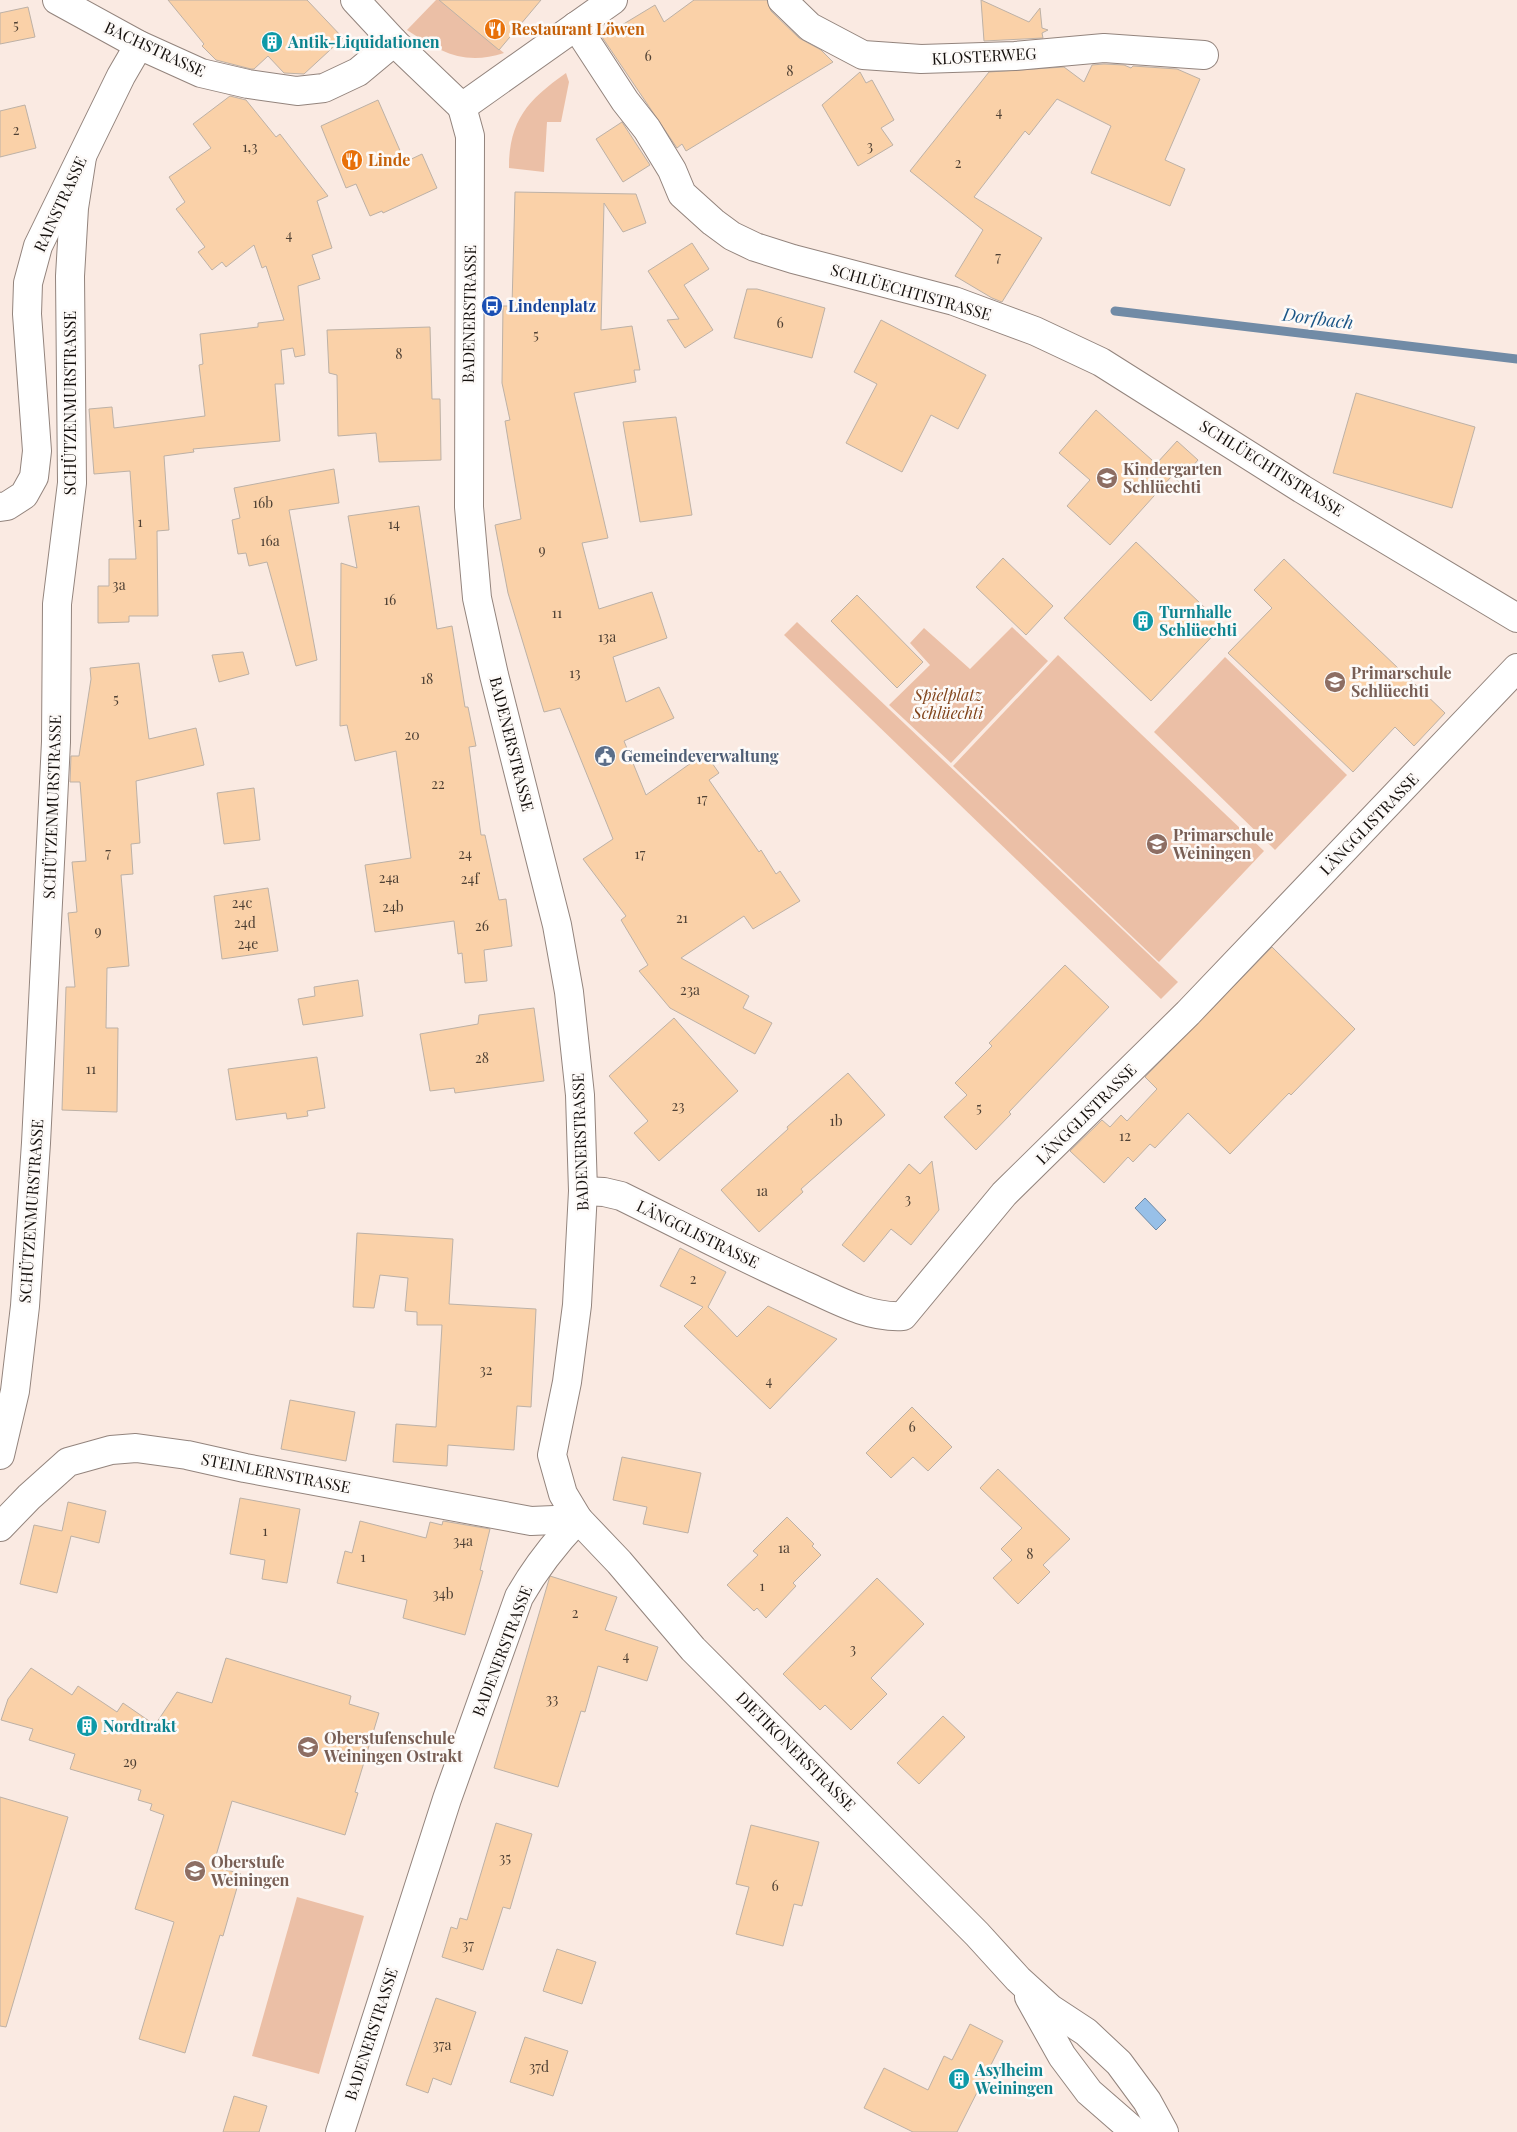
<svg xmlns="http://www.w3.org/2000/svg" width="1517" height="2132" font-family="'Playfair Display',serif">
<rect width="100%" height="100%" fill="#faeae2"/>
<g fill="#ebbfa6">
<path d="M436,0H440L504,53C464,66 440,52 407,30Z"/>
<path d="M566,73L569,82L561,122H547L544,172L509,168C509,120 528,100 566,73Z"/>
<polygon points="797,622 1178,982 1161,999 784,635"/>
<polygon points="1012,627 1048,661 951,763 889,705 930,665 910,643 924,628 970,669"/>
<polygon points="1058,655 1264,851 1159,962 953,766"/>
<polygon points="1225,657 1347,775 1275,850 1154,732"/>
<polygon points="297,1897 364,1916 319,2074 252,2056"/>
</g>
<polygon fill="#98c0e8" stroke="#718ba6" points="1145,1198 1166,1220 1156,1230 1135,1208"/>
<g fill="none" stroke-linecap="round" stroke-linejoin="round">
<polyline stroke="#718ba6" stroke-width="9" points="1115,311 1517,359"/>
</g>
<g fill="#fad1a8" stroke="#bdb1a6">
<polygon points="168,0 307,0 343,38 304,74 284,73 268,56 254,69 251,69 216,60 202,46 204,44"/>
<polygon points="439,0 541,0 499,50"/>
<polygon points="694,0 767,0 771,11 799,38 821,50 833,62 686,151 682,144 677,148 602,37 655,5 664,22"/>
<polygon points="981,0 1029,22 1040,8 1042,28 1048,30 1042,33 1043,38 984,41"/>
<polygon points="28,7 35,37 0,44 0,13"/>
<polygon points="1104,64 1124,65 1131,68 1133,66 1177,69 1200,79 1165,160 1185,169 1170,206 1091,173 1111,126 1057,99 1029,135 1025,131 974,197 1042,238 1002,302 992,298 955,276 983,230 910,171 989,72 1064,67 1084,82 1092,65"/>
<polygon points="860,72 866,83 872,80 894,120 881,128 893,145 858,166 822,105"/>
<polygon points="230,96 246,100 276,137 280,134 328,196 317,201 332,248 312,255 320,279 298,286 305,355 295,357 293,348 281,350 284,384 275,384 280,441 193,449 194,452 164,456 169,530 157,531 158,616 129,616 129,622 98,623 98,586 109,586 109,559 136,559 130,471 94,474 89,409 112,407 114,428 205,416 199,365 203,364 200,334 258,327 258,323 284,320 266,266 262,268 254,245 226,267 222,262 212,270 198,252 205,247 176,209 185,202 169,177 211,148 193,124"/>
<polygon points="378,100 405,162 422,154 437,188 383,213 382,211 370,216 356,184 346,188 321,126"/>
<polygon points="25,105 36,148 0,157 0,111"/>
<polygon points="622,122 650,165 623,182 596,139"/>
<polygon points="515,192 636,194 646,223 623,232 604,203 601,330 632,326 640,370 634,370 636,382 574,393 608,538 582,543 599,609 652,592 667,638 613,657 626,702 659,687 674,718 624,741 646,795 705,753 719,773 709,780 759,852 761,850 776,874 780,871 800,901 753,929 744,916 681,958 749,996 743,1008 772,1023 755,1054 670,1008 639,971 648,965 621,920 626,916 583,859 613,839 560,708 544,712 508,593 495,525 521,519 505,421 510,420 502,383 503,306 512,306"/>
<polygon points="692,243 709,269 684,285 713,330 685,348 667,320 679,319 648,271"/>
<polygon points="747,289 757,289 825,308 812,358 734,338"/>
<polygon points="881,320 986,375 958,429 931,415 902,472 846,443 877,384 854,372"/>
<polygon points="430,327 432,399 440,399 441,460 379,462 376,433 338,436 337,375 329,373 327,330"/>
<polygon points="1356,393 1475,427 1452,508 1333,473"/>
<polygon points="1096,410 1171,477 1110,545 1067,506 1090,480 1059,453"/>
<polygon points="676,417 692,515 640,522 623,422"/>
<polygon points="1177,441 1198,460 1179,482 1157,463"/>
<polygon points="334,469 339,503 289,510 317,660 296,666 267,562 249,566 246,553 238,554 232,520 240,518 234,488"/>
<polygon points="419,506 437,629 452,626 465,707 468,707 476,746 469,747 481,835 485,835 499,900 506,899 512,946 484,950 487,981 465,983 462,953 458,954 454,921 375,932 365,865 411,858 396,751 355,761 347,725 340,726 341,563 357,568 348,516"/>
<polygon points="1136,542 1223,625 1151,701 1064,618"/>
<polygon points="1003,558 1053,606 1026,635 976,587"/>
<polygon points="1284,559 1445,713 1414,746 1395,727 1353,772 1228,653 1272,608 1254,590"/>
<polygon points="857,595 923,662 897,688 831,621"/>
<polygon points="243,652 249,674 219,682 212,655"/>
<polygon points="139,663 149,739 196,728 204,765 136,781 140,843 131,844 133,874 121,875 129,966 107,968 106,1028 118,1028 117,1112 62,1110 66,987 75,987 68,913 77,912 72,862 86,861 80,782 70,782 71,756 79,756 91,679 90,668"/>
<polygon points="254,788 260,840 224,844 217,793"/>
<polygon points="268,888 278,951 222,959 214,896"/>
<polygon points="1272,947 1355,1029 1291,1095 1289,1093 1230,1154 1188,1113 1155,1148 1150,1144 1133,1162 1128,1157 1104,1183 1070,1151 1102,1120 1110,1127 1121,1115 1127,1121 1157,1089 1145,1077"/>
<polygon points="1065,965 1109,1007 1009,1112 1011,1114 976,1150 944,1117 967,1095 955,1083 992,1046 989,1043"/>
<polygon points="358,980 363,1016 303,1025 298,999 315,996 314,987"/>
<polygon points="534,1008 544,1081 455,1093 454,1088 430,1091 420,1034 478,1024 479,1015"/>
<polygon points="674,1018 738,1091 659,1161 634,1133 648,1121 609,1076"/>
<polygon points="317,1057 325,1108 307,1111 308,1116 287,1119 286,1113 236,1120 228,1069"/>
<polygon points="848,1073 885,1115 801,1189 803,1192 759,1232 721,1190 788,1129 787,1127"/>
<polygon points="932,1161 939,1210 911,1245 891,1229 864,1262 842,1245 909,1164 920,1174"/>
<polygon points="357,1233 453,1239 449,1304 536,1309 531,1407 517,1406 514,1450 448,1445 447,1466 393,1462 396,1424 436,1427 442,1325 417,1325 417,1312 405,1311 408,1278 380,1275 374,1308 353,1307"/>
<polygon points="680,1248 726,1272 708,1307 737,1337 768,1306 837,1339 770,1409 684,1326 703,1307 660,1286"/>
<polygon points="290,1400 355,1412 346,1461 281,1449"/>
<polygon points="912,1407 952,1447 928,1471 913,1457 891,1478 866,1453"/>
<polygon points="622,1457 701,1473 688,1533 643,1524 647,1507 613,1500"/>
<polygon points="998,1469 1070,1539 1043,1565 1050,1572 1018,1604 993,1578 1012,1560 1001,1549 1022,1528 980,1488"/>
<polygon points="240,1498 300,1509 287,1583 262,1579 265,1560 230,1554"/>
<polygon points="68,1502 106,1511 99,1543 71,1536 57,1593 20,1584 34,1525 62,1531"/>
<polygon points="787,1517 814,1544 812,1546 821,1555 793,1583 796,1586 766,1618 757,1608 754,1611 727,1585 758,1555 753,1551"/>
<polygon points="360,1521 426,1538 430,1522 442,1525 443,1521 490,1529 480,1570 483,1571 465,1635 403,1618 407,1600 337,1583 345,1551 352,1553"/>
<polygon points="550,1576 617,1597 605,1630 658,1647 647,1681 598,1666 585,1712 581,1711 558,1787 494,1768"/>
<polygon points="877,1578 924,1624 871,1678 887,1694 851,1730 825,1705 820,1710 783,1674"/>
<polygon points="226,1658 351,1696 349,1704 379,1713 355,1792 358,1793 345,1835 232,1801 213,1866 241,1874 223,1936 220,1935 185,2053 139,2039 174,1922 135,1909 164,1815 150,1810 152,1804 138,1800 141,1790 70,1769 75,1754 29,1740 33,1729 1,1720 8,1699 31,1668 72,1695 78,1686 117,1712 123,1703 155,1725 177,1692 212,1703"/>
<polygon points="943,1716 965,1737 919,1784 897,1763"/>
<polygon points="0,1797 68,1817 6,2027 0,2026"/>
<polygon points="496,1823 532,1834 510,1909 503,1907 483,1970 442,1957 451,1927 457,1929 460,1918 467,1920"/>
<polygon points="751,1825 819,1842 802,1906 794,1904 783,1946 736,1934 749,1887 736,1884"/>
<polygon points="557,1949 596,1962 582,2004 543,1991"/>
<polygon points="436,1998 476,2012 451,2085 433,2078 428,2093 406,2085"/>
<polygon points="970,2024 1003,2041 957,2132 913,2132 864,2108 884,2068 928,2090 944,2056 952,2060"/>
<polygon points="525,2037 568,2051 553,2096 510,2082"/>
<polygon points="234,2096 267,2106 259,2132 223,2132"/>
</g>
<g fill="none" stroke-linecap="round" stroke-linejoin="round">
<g stroke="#93847d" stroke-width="30">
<g id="minor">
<polyline points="57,0 139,45 201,73 248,84 297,91 324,88 358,72 394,42"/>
<polyline points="782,0 810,27 863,55 921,59 1015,56 1104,48 1204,55"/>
<polyline points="576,26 625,101 647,129 672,170 682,194 713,222 732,236 755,247 793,259 954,301 1035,331 1101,362 1302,489 1517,618"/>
<polyline points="0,507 7,506 24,495 34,477 37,451 27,314 28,283 38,246 121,76 139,45"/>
<path d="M583,1191L604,1192L621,1196C682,1226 743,1258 806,1286C837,1300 868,1318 903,1316L1004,1194L1188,1013L1517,668"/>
<polyline points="0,1455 15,1391 25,1306 36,1143 56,742 57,604 72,483 70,276 74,208 82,157"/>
<polyline points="0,1527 29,1497 68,1462 111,1450 136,1448 187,1455 245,1468 531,1521 578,1519"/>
<path d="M340,2132L447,1799L519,1597C536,1567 555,1543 578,1519"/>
</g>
</g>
<g stroke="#93847d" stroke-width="30">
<g id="tertiary">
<polyline points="355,0 394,42 462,107"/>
<polyline points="462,107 470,136 469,507 477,598 494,675 557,925 569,992 580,1095 583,1191 577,1305 567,1382 552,1455 563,1494 578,1519 619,1562 693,1649 977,1934 1018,1979 1051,2009 1086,2032 1119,2063 1147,2101 1164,2132"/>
<polyline points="462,107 613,0"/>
<polyline points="1029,1997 1062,2056 1089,2092 1135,2132"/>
</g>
</g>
<use href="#minor" stroke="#fff" stroke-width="28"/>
<use href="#tertiary" stroke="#fff" stroke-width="28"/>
</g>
<defs>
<g id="restaurant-disc" transform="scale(1.125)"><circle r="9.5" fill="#e8710a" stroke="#fdfaf8"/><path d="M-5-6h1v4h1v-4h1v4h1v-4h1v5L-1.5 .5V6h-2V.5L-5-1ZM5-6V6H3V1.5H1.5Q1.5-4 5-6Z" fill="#fff"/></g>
<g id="building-disc" transform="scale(1.125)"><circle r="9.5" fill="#0f9aa8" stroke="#fdfaf8"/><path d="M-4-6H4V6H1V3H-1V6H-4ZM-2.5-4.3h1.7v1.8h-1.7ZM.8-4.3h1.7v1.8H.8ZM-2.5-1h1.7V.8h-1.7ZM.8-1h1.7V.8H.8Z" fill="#fff"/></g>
<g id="bus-disc" transform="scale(1.125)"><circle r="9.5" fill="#1a4fb4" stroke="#fdfaf8"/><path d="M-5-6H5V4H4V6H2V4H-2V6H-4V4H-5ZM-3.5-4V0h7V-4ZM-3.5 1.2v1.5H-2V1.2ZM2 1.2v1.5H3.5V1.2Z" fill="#fff"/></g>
<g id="school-disc" transform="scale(1.125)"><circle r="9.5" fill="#8d6e63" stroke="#fdfaf8"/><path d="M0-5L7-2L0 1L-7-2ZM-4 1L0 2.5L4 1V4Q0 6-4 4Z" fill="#fff"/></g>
<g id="civic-disc" transform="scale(1.125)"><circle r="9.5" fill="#5c6f8a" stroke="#fdfaf8"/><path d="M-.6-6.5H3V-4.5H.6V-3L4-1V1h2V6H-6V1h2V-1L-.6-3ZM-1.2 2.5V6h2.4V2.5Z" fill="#fff"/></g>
</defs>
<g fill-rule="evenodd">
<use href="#restaurant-disc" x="495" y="29"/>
<use href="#building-disc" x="272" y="42"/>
<use href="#restaurant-disc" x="352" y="160"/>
<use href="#bus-disc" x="492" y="306"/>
<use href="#school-disc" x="1107" y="478"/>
<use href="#building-disc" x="1143" y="621"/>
<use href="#school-disc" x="1335" y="682"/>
<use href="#civic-disc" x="605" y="756"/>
<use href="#school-disc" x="1157" y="844"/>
<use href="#building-disc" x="87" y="1726"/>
<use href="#school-disc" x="308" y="1747"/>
<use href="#school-disc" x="195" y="1871"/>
<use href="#building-disc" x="959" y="2079"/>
</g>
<g text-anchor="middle" stroke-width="5" stroke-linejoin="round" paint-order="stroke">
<g font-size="14" fill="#4e4034">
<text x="16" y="30">5</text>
<text x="648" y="61">6</text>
<text x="790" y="76">8</text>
<text x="999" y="117">4</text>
<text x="16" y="135">2</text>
<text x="870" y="151">3</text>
<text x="250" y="152">1,3</text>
<text x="958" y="168">2</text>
<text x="289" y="240">4</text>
<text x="998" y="262">7</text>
<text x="780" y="328">6</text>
<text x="536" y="340">5</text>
<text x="399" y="359">8</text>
<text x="263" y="508">16b</text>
<text x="140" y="527">1</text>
<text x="394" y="529">14</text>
<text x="270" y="546">16a</text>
<text x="542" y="555">9</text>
<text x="119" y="590">3a</text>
<text x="390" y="605">16</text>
<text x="557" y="618">11</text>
<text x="607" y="642">13a</text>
<text x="575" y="678">13</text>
<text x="427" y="684">18</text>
<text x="116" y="704">5</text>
<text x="412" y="740">20</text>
<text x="438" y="789">22</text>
<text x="702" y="804">17</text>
<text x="108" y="858">7</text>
<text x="465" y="859">24</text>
<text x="640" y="859">17</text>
<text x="389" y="883">24a</text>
<text x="470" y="884">24f</text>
<text x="242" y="908">24c</text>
<text x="393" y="912">24b</text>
<text x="682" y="923">21</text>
<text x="245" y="928">24d</text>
<text x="482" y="931">26</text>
<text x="98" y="936">9</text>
<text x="248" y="949">24e</text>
<text x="690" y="995">23a</text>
<text x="482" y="1063">28</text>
<text x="91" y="1074">11</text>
<text x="678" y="1111">23</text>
<text x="979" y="1113">5</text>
<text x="836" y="1126">1b</text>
<text x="1125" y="1141">12</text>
<text x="762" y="1196">1a</text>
<text x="908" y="1204">3</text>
<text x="693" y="1284">2</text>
<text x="486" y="1375">32</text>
<text x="769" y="1386">4</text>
<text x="912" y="1432">6</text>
<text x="265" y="1536">1</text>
<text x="463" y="1546">34a</text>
<text x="784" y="1553">1a</text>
<text x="1030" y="1559">8</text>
<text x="363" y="1562">1</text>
<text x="762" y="1591">1</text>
<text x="443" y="1599">34b</text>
<text x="575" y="1618">2</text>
<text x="853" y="1654">3</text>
<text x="626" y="1661">4</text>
<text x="552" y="1704">33</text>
<text x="130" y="1767">29</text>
<text x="505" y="1863">35</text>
<text x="775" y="1891">6</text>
<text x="468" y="1950">37</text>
<text x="442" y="2050">37a</text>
<text x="539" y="2072">37d</text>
</g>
<g font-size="16" font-weight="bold" fill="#c56008" stroke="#fdfaf8" text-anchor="start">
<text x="511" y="35">Restaurant Löwen</text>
<text x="368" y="166">Linde</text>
</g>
<g font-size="16" font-weight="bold" fill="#0d838f" stroke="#fdfaf8" text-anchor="start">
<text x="288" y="48">Antik-Liquidationen</text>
<text x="1159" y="618">Turnhalle<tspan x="1159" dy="18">Schlüechti</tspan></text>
<text x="103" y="1732">Nordtrakt</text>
<text x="975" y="2076">Asylheim<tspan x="975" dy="18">Weiningen</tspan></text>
</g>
<g font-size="16" fill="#15100d" stroke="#fdfaf8">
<text transform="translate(155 49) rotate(25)" y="6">BACHSTRASSE</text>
<text transform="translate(984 56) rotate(-3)" y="6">KLOSTERWEG</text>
<text transform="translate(60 204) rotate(-65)" y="6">RAINSTRASSE</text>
<text transform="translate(911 292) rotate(16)" y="6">SCHLÜECHTISTRASSE</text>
<text transform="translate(469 314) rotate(-89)" y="6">BADENERSTRASSE</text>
<text transform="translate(70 403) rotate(-90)" y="6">SCHÜTZENMURSTRASSE</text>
<text transform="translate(1272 468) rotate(32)" y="6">SCHLÜECHTISTRASSE</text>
<text transform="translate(512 744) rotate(76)" y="6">BADENERSTRASSE</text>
<text transform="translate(52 807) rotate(-88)" y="6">SCHÜTZENMURSTRASSE</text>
<text transform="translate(1369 824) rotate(-46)" y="6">LÄNGGLISTRASSE</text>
<text transform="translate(1086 1114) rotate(-45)" y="6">LÄNGGLISTRASSE</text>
<text transform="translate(580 1142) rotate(-92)" y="6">BADENERSTRASSE</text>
<text transform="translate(31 1211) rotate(-86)" y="6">SCHÜTZENMURSTRASSE</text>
<text transform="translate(698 1234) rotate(26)" y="6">LÄNGGLISTRASSE</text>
<text transform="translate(276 1473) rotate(11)" y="6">STEINLERNSTRASSE</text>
<text transform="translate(502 1651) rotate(-69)" y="6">BADENERSTRASSE</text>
<text transform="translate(796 1751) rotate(45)" y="6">DIETIKONERSTRASSE</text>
<text transform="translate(371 2034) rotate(-72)" y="6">BADENERSTRASSE</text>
</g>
<g font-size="16" font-weight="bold" fill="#164399" stroke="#fdfaf8" text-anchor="start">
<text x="508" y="312">Lindenplatz</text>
</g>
<g font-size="16" font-weight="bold" fill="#785e54" stroke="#fdfaf8" text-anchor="start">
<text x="1123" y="475">Kindergarten<tspan x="1123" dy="18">Schlüechti</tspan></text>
<text x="1351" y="679">Primarschule<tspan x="1351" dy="18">Schlüechti</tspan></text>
<text x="1173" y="841">Primarschule<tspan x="1173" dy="18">Weiningen</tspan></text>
<text x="324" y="1744">Oberstufenschule<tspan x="324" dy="18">Weiningen Ostrakt</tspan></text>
<text x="211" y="1868">Oberstufe<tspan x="211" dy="18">Weiningen</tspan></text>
</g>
<g font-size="16" font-style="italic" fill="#81431a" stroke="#fdfaf8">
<text x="948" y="701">Spielplatz<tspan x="948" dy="18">Schlüechti</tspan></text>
</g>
<g font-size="16" font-weight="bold" fill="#4e5e75" stroke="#fdfaf8" text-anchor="start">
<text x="621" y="762">Gemeindeverwaltung</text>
</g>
<g font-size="18" font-style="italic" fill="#1b5687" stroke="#fdfaf8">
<text transform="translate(1318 319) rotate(7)" y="6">Dorfbach</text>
</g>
</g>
</svg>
